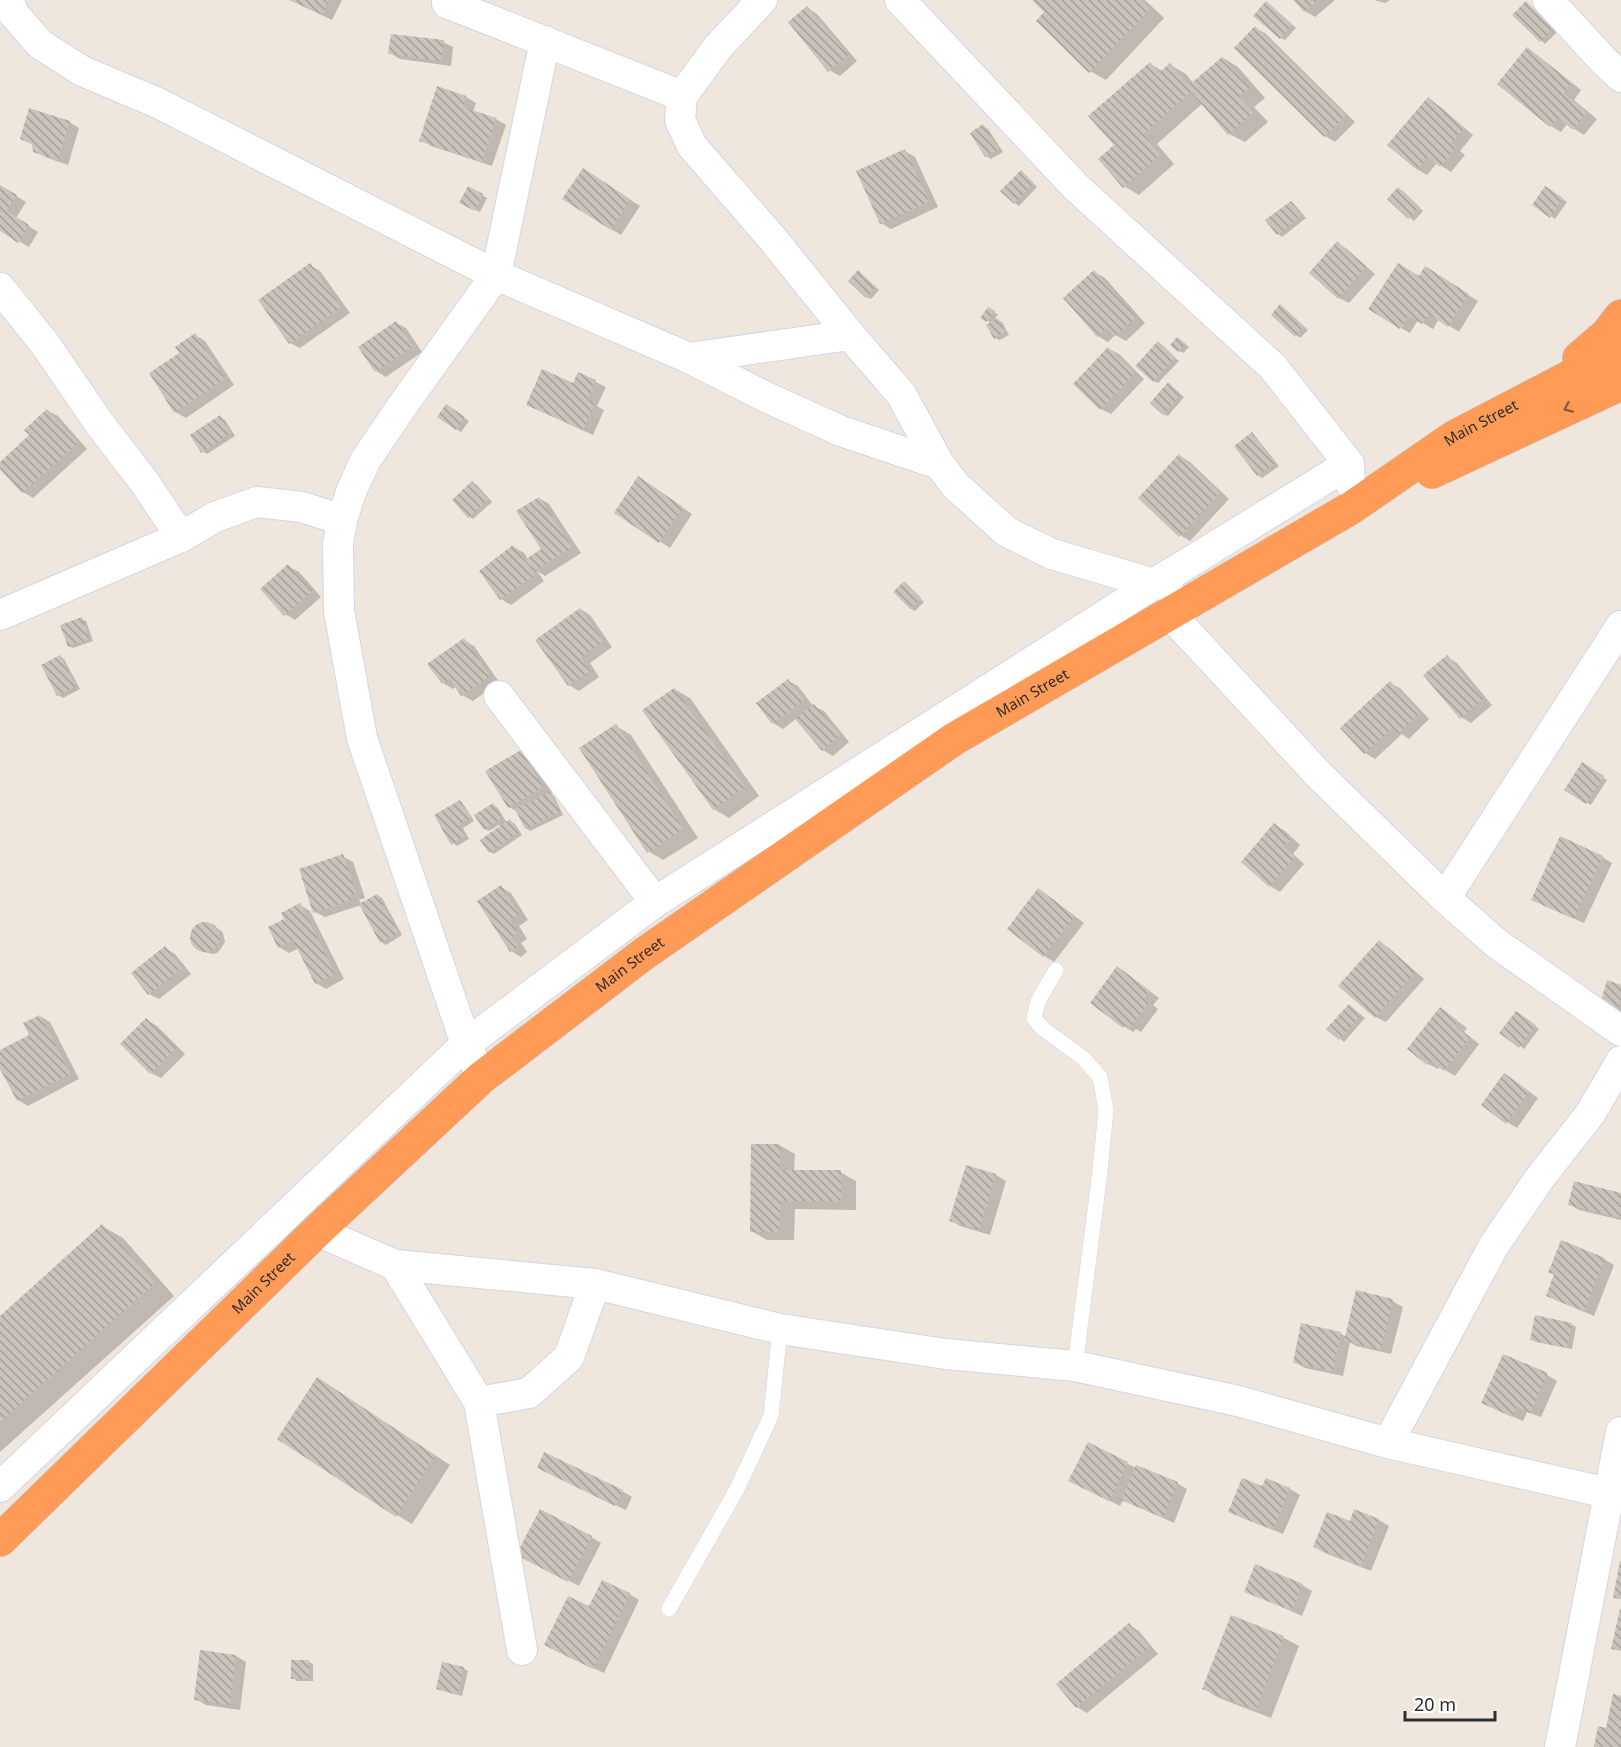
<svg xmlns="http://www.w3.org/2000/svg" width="1621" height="1747" font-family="'Noto Sans',sans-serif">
<defs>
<pattern id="building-back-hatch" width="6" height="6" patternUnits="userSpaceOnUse" patternTransform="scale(1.5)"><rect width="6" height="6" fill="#cac3bc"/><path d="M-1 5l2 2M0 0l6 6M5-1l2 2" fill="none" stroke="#a49f99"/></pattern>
</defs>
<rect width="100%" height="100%" fill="#efe6dd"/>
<g fill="#0003">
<polygon points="290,0 342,0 332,20"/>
<polygon points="1034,0 1145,0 1164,18 1106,80 1090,71 1047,12"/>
<polygon points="1295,0 1335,0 1315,17 1305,11"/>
<polygon points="1374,0 1390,0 1385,3"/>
<polygon points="1526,3 1557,32 1545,44 1514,15"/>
<polygon points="1270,6 1296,28 1285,40 1281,38"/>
<polygon points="807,8 817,14 857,61 840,76 829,70"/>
<polygon points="1255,28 1265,33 1355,122 1335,142 1325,136"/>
<polygon points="443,42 453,47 451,66 400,59 390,53"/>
<polygon points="1527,49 1537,55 1581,90 1574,100 1597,119 1584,135 1567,124 1561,132 1551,126 1499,84"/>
<polygon points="1223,58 1238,67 1265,98 1254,107 1268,122 1245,142 1229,134 1203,103 1157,144 1174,164 1139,195 1124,186 1116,145 1150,64 1163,71 1170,65 1186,74 1194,84"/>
<polygon points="438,88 466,97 476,103 473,112 496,119 506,125 492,166 431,146 421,140"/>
<polygon points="1428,99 1438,105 1473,135 1460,151 1465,155 1451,172 1437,163 1427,175 1417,169"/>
<polygon points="69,122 79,128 68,165 45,157 34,151 34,145 21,139"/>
<polygon points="983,126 988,129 1003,152 991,159 986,156 972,133"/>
<polygon points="905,151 915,157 938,207 891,229 881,223"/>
<polygon points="1025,175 1037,187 1019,206 1015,203"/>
<polygon points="593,176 640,206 621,235 611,229"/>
<polygon points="0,186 26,202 16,218 38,232 29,247 0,230"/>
<polygon points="469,188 487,198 480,212 461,203"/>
<polygon points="1550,190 1567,202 1555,219 1551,216"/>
<polygon points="1403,191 1423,211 1414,221 1389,199"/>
<polygon points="1291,202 1295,205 1306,218 1282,237 1278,234"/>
<polygon points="1337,243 1347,249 1375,274 1349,303 1339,298"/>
<polygon points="310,265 320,271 350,313 300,348 290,343"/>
<polygon points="859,272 879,290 871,299 867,297"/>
<polygon points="1095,272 1105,278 1145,323 1126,341 1115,335 1108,342 1098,336"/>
<polygon points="1435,274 1478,301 1459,332 1439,319 1433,329 1418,320 1410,333 1401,328 1419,278"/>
<polygon points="1285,309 1308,330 1300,338 1296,335"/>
<polygon points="993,311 998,315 995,318 1002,322 1009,335 1000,340 995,338 991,323 982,317"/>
<polygon points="396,323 406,328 422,352 386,377 376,371"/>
<polygon points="195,335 205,341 234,385 186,418 175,412 181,353"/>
<polygon points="1182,341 1189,347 1183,353 1179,351"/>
<polygon points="1159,343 1179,361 1158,383 1154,381"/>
<polygon points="1109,349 1119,354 1144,379 1111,414 1101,409"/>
<polygon points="579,374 606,387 597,406 604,410 593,435 538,410 574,385"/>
<polygon points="1172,387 1184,397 1168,416 1163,414"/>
<polygon points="446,406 469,421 461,432 439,417"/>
<polygon points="48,411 58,416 87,449 33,498 23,492 0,466 0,464 31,436"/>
<polygon points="220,417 225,420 235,436 207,454 202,451"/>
<polygon points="1252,434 1256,437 1279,466 1262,478 1258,475"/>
<polygon points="1180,456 1190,462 1229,499 1190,541 1180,535"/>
<polygon points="473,483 477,485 492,502 473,519 469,517"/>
<polygon points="649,484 692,514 670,548 616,512"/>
<polygon points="539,498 549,504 581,553 545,576 537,571 544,581 511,605 501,599 514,547 524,553 528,559 543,549"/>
<polygon points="288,566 299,572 321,597 295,620 285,614"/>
<polygon points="904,583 924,602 915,611 910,608"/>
<polygon points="580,609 590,615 612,647 590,663 599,677 579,691 569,685 537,640"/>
<polygon points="81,619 86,621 93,641 73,648 69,646"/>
<polygon points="464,640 474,646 499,682 473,701 462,695 457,686 453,689 443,683"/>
<polygon points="60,656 64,659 80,689 63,698 58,695"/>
<polygon points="1447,657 1457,663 1492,705 1471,723 1461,717"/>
<polygon points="788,681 798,686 813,706 824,711 849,742 833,756 823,750 797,718 783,729 773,723"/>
<polygon points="1390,683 1400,688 1429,719 1409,739 1402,734 1375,759 1365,753 1342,728"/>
<polygon points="674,689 690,698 759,796 729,818 714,809"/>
<polygon points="616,726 631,735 698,838 663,860 648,851"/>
<polygon points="521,752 531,757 552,793 551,794 554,796 563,815 530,831 526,828 519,813 509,807"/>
<polygon points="1582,764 1607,780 1591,805 1566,789"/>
<polygon points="460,802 464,805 474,821 463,828 469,839 457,846 453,843"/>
<polygon points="493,804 497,807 507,823 510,821 515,824 522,835 494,854 490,852 500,828 499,825 489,831 485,829"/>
<polygon points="1275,825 1285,831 1300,845 1293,854 1304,864 1280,892 1270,886"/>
<polygon points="342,856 353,862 365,898 359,900 361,904 377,895 382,898 402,935 386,945 381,942 361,905 325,917 315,912"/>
<polygon points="1602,857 1612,863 1584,923 1543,905"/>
<polygon points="501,887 511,893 528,920 519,926 527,939 521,943 527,952 521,957 511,951"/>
<polygon points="1048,896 1084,923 1054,962 1044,956 1009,929"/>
<polygon points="300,905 310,911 344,979 326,989 316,983 299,948 289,953 279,947 270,927 285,919"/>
<polygon points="206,923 220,930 223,933 225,942 220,950 217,953 213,954 204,952 193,943 192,934 197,926"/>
<polygon points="1379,942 1389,948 1424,979 1386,1022 1376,1017"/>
<polygon points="165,948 175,954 191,974 159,999 149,994"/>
<polygon points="1127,974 1159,998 1153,1005 1158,1009 1141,1032 1136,1029 1133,1032 1124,1026"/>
<polygon points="1621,987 1621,1015 1602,1003"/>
<polygon points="1440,1008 1467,1028 1464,1032 1479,1044 1455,1076 1440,1067 1438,1069 1428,1064 1409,1049"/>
<polygon points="1354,1009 1365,1018 1344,1042 1329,1029"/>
<polygon points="1520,1015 1539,1029 1524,1049 1520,1046"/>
<polygon points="40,1016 50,1022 79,1079 28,1106 18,1100 0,1065 0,1052 31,1036"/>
<polygon points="147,1020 157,1026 185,1054 161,1078 151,1073"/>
<polygon points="1515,1081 1538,1098 1517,1128 1507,1122"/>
<polygon points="779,1145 795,1154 794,1172 840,1172 856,1181 856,1210 795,1209 794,1240 767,1240 751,1231"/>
<polygon points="967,1166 996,1175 1006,1181 990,1235 960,1226 950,1220"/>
<polygon points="1621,1194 1621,1220 1579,1210 1569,1204"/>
<polygon points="102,1226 123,1238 174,1296 0,1452 0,1318"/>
<polygon points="1604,1259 1614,1265 1594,1316 1558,1301 1547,1296 1555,1275 1550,1272"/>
<polygon points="1392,1301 1403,1307 1391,1354 1356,1346 1350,1342 1343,1376 1305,1368 1295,1362 1340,1333 1346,1337"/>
<polygon points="1571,1324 1576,1327 1572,1349 1536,1342 1532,1339"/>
<polygon points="1547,1375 1557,1381 1541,1417 1527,1412 1523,1421 1493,1408"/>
<polygon points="333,1388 450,1465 412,1524 397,1515"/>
<polygon points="1088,1444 1136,1468 1177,1483 1187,1489 1174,1523 1123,1500 1120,1506 1080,1486"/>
<polygon points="548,1473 622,1491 632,1497 626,1510"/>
<polygon points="1263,1488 1290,1489 1300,1495 1283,1534 1240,1517"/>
<polygon points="1355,1511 1379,1520 1389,1526 1371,1571 1325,1553 1315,1547 1350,1523"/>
<polygon points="591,1537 601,1543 579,1586 528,1560"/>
<polygon points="1302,1585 1312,1591 1302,1616 1246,1591"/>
<polygon points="629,1594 639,1600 604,1673 556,1651 590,1608"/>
<polygon points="1232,1617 1284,1638 1299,1646 1271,1718 1219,1698 1204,1689"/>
<polygon points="1129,1625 1139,1631 1158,1654 1087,1713 1077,1707"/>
<polygon points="236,1656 246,1662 240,1710 206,1705 196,1699"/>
<polygon points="309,1662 313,1664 313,1681 297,1681 293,1678"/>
<polygon points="463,1668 468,1671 462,1696 437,1689"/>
</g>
<g fill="url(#building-back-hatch)">
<polygon points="289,0 329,0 322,15"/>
<polygon points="1032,0 1141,0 1150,9 1089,73 1036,21 1044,12"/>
<polygon points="1293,0 1318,0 1304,12"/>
<polygon points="1266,1 1292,24 1280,39 1253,16"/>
<polygon points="1526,1 1553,28 1540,42 1512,15"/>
<polygon points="807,6 848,55 828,72 788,22"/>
<polygon points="1255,26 1346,115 1324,137 1234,48"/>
<polygon points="391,34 444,40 441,61 388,54"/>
<polygon points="1527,47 1572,83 1564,93 1587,112 1573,130 1558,118 1550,127 1497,84"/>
<polygon points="1222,57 1250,88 1239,97 1253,113 1228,135 1191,92 1143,134 1160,155 1123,188 1098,159 1114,145 1088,116 1150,62 1159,73 1170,63 1189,85"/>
<polygon points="437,86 466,96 463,107 496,118 482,162 419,141"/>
<polygon points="1428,97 1464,128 1451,144 1456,148 1440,167 1428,157 1417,170 1387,145"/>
<polygon points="29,108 70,121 58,160 33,152 32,144 20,139"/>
<polygon points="983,124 999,149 985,157 970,133"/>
<polygon points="905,149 929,202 880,224 856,171"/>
<polygon points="583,168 630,199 611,230 562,199"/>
<polygon points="1021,170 1034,183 1014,204 1000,191"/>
<polygon points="0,185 17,195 7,211 29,225 18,243 0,231"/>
<polygon points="468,186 483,194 475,211 459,203"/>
<polygon points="1545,186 1563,198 1550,218 1532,205"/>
<polygon points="1398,187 1420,207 1408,219 1387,199"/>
<polygon points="1291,201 1302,215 1277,235 1265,220"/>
<polygon points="1337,241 1366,267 1338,299 1309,273"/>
<polygon points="310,263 341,307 289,344 258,300"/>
<polygon points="1398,263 1419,276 1425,266 1469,294 1448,327 1429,314 1422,324 1408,315 1400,329 1368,309"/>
<polygon points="858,270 876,287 866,298 848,281"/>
<polygon points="1094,270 1136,317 1115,336 1107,328 1097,337 1063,298"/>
<polygon points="1280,304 1304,326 1295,337 1271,315"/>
<polygon points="988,307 995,311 986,322 980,318"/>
<polygon points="998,318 1005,332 994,339 986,325"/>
<polygon points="396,321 413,346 375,372 358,347"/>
<polygon points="195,333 225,379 174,413 149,373 179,353 175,347"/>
<polygon points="1177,337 1185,343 1178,352 1170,345"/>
<polygon points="1158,341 1175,357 1153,382 1135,366"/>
<polygon points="1108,347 1135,373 1100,410 1073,384"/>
<polygon points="542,369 573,383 578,372 596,380 588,400 595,403 583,430 526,405"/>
<polygon points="1168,382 1181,394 1163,415 1150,403"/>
<polygon points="446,404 465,417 456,430 437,417"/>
<polygon points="47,409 78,443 22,493 0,469 0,462 29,435 24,430"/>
<polygon points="220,415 231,433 201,453 190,435"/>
<polygon points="1252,432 1275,463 1257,476 1234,446"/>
<polygon points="1179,454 1220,493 1179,537 1138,498"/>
<polygon points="638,476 683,507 659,543 614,513"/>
<polygon points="472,481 489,499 468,518 452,500"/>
<polygon points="539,497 572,547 534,572 526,559 541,549 516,511"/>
<polygon points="513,545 535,575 500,600 479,571"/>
<polygon points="288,564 312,591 284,616 260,589"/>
<polygon points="904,581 921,598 910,609 893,592"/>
<polygon points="580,608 603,641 581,657 590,671 568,686 535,640"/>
<polygon points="82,617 89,639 68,647 60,625"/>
<polygon points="464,638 490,676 461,696 450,679 442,684 427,664"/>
<polygon points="60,655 76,686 57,696 41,665"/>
<polygon points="1447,655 1483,699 1460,719 1423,675"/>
<polygon points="788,679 804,700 772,724 756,703"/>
<polygon points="1390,681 1420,713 1398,734 1392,728 1364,754 1340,728"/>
<polygon points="674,688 745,787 713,810 642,710"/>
<polygon points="814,704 840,735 822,751 795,719"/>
<polygon points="616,724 683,829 647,853 579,748"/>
<polygon points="521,750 543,787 508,808 485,771"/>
<polygon points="1582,762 1604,776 1586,804 1564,790"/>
<polygon points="550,792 560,812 525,829 515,809"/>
<polygon points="460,800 471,818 459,825 466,836 451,845 434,815"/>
<polygon points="493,803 502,818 484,830 474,815"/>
<polygon points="510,819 519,832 489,853 480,840"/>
<polygon points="1274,823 1291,838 1284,847 1295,857 1269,887 1241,862"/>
<polygon points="1560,836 1603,856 1574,919 1531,900"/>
<polygon points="343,854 356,893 350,895 352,900 313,913 299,869"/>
<polygon points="501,885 519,914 510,920 518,933 511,937 518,946 510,952 477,901"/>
<polygon points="1038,888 1075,916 1043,957 1007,929"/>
<polygon points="377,894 399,933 380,943 359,904"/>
<polygon points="300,903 335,974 315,984 293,940 278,948 268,927 284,919 281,913"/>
<circle cx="205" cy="937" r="15"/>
<polygon points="1379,940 1415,972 1375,1018 1338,986"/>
<polygon points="165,946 182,968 148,995 131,973"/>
<polygon points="1117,966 1150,991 1144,998 1149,1002 1130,1028 1126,1024 1123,1028 1090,1003"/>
<polygon points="1607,980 1621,985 1621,999 1616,1014 1600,1004"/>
<polygon points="1349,1004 1361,1015 1339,1040 1326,1029"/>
<polygon points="1440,1007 1458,1021 1455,1026 1470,1037 1444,1071 1430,1061 1427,1065 1407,1049"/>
<polygon points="1516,1011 1536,1025 1519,1048 1499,1033"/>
<polygon points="40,1015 70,1074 17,1101 0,1069 0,1050 29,1035 23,1023"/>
<polygon points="146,1018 176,1048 150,1074 120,1044"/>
<polygon points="1504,1073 1529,1091 1506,1124 1481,1105"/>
<polygon points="751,1144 780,1144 779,1170 841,1170 841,1201 780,1201 779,1232 750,1232"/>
<polygon points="966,1165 996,1174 979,1230 949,1221"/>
<polygon points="1574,1181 1621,1193 1621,1218 1568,1205"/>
<polygon points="102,1224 155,1283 0,1422 0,1316"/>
<polygon points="1561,1240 1605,1258 1584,1311 1546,1296 1554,1274 1548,1273"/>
<polygon points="1356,1290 1393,1299 1381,1350 1344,1341"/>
<polygon points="1535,1315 1572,1323 1567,1348 1530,1340"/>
<polygon points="1301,1323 1341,1332 1333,1371 1293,1363"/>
<polygon points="1503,1354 1548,1373 1530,1413 1517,1407 1512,1417 1481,1403"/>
<polygon points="317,1377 435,1455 396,1517 277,1439"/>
<polygon points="1088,1442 1128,1462 1109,1501 1068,1481"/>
<polygon points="544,1452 623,1490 615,1506 537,1468"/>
<polygon points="1136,1465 1178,1482 1163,1518 1121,1500"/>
<polygon points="1242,1478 1262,1486 1266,1478 1290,1488 1273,1530 1228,1512"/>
<polygon points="540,1509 592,1536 568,1582 516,1555"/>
<polygon points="1354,1509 1379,1519 1361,1566 1313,1547 1327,1512 1350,1521"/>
<polygon points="1620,1561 1621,1561 1621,1599 1613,1598"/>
<polygon points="1255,1564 1303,1584 1292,1611 1244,1592"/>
<polygon points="602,1580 630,1593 593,1669 544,1645 568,1596 589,1606"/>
<polygon points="1620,1609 1621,1609 1621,1651 1611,1649"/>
<polygon points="1231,1615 1284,1636 1256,1710 1202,1689"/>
<polygon points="1129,1623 1149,1647 1076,1708 1056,1684"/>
<polygon points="200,1650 236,1655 230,1705 194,1700"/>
<rect x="291" y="1660" width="18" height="19"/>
<polygon points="442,1662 464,1667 457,1695 436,1689"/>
<polygon points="1613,1694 1621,1696 1621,1747 1594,1747 1598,1726 1606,1728"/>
</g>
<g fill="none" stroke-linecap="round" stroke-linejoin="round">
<g stroke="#d2d6e6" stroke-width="16">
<g id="lane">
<polyline points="1056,970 1038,1001 1034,1018 1042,1028 1083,1058 1100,1077 1106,1110 1099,1180 1075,1366"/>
<polyline points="669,1609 737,1489 771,1416 780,1329"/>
</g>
</g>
<g stroke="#d2d6e6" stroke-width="32">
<g id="street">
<polyline points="9,0 13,13 40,44 82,71 158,103 496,275 689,358 768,398 841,431 939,464"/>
<polyline points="762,0 718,47 682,96 680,120 692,146 771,237 850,335 901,394 939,464 956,486 1007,532 1052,554 1154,584 1168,585"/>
<polyline points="900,0 1076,187 1273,367 1349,464 1350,483"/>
<polyline points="1548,0 1604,61 1621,77"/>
<polyline points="447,3 682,96"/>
<polyline points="0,288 45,344 99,423 145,483 181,537 215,517 257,502 302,507 342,520"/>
<polyline points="689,358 850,335"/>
<polyline points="1170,614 1319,775 1445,898 1496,943 1621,1031"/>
<polyline points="0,615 181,537"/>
<polyline points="499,696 655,902"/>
<polyline points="1445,898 1621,626"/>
<polyline points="474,1061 466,1044 362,738 339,611 338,544 342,520 351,492 365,461 400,409 496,275 545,41"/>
<polyline points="317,1231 395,1265 595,1284 780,1329 946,1354 1075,1366 1238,1401 1388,1443 1621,1496"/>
<polyline points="395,1265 479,1402 522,1650"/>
<polyline points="479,1402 529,1393 569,1357 595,1284"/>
<polyline points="1388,1443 1493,1247 1539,1179 1590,1114 1621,1061"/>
<polyline points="0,1487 466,1044 655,902 1154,584 1349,464"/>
<polyline points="1560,1747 1621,1432"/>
</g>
</g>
<g stroke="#c8c8c8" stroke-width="34">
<g id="highway">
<polyline points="1579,358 1607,334 1621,316"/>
<polyline points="1432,472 1621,384"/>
<path id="s1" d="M0,1540L317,1231L481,1078L645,953L954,739L1351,508L1454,437L1621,350"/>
</g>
</g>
<use href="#lane" stroke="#fff" stroke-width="15"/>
<use href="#street" stroke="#fff" stroke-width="30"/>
<use href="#highway" stroke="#ff9a57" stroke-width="33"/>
</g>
<defs><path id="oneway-chevron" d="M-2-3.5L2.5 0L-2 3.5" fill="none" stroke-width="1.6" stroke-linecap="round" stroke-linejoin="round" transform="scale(1.5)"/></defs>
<use stroke="#8b5e3f" href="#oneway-chevron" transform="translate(1568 408) rotate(156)"/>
<g text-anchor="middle" stroke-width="4.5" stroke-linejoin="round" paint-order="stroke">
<g font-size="15" fill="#2c2c2c" stroke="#fff">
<text dy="5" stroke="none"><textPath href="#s1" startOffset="1864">Main Street</textPath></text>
<text dy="5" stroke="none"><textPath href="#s1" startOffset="1340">Main Street</textPath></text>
<text dy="5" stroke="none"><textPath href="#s1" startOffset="854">Main Street</textPath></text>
<text dy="5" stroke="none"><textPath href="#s1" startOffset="368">Main Street</textPath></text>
</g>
</g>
<path d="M1405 1711v9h90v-9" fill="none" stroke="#2c2c2c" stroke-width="3"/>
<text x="1414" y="1711" font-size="18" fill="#2c2c2c" stroke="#ffffff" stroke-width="4.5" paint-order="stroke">20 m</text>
</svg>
